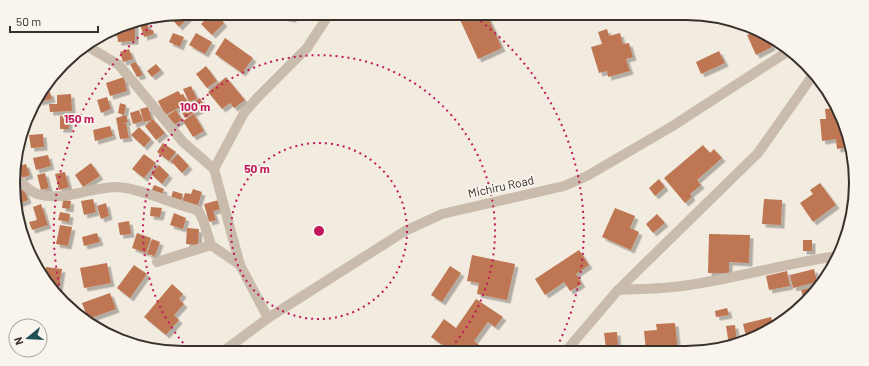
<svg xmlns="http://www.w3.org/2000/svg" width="869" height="366" font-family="Barlow,sans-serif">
<defs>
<filter id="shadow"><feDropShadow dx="3.5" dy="3.5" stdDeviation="0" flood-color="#0004"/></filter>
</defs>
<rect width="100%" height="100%" fill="#f2ebe0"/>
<g fill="#be7652" filter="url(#shadow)">
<polygon points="183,13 193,13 179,27 169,16"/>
<polygon points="286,13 303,13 303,17 293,16 293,19 285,18"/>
<polygon points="457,13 486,13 502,48 478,59"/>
<polygon points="217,15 224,23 212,35 201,24 207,18 210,21"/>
<polygon points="135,21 135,41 118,42 117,33 112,33 112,31 128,22"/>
<polygon points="147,22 149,30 153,30 154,34 144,37 140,24"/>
<polygon points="607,29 609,36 620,33 623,44 629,43 633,57 626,59 630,71 608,77 607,71 599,73 591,47 602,44 598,32"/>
<polygon points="756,31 768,38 772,47 756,55 747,35"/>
<polygon points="173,33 184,37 180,47 169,42"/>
<polygon points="196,33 212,42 205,54 189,45"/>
<polygon points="225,38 253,58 242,73 215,54"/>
<polygon points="129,49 133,59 123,62 120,52"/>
<polygon points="719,51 725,63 701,74 696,62"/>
<polygon points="136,62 143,75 137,77 130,64"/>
<polygon points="156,64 161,70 152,77 147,71"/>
<polygon points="206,66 217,81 207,88 196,74"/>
<polygon points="124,77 127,91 110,96 106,83"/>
<polygon points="226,77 245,100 234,108 230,103 222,109 208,92"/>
<polygon points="191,86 197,99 189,102 183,89"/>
<polygon points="178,91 181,95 183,94 188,103 165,115 158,101"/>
<polygon points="50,92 52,99 39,102 38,95"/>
<polygon points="71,94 72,111 50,112 49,104 57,104 57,95"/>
<polygon points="107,97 111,109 101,113 97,100"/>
<polygon points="200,98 205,107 185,118 180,109"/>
<polygon points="120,103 126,105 124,115 118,113"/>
<polygon points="148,107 152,120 144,122 140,109"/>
<polygon points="837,108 837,113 840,113 849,147 837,149 836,139 822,141 820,119 826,119 825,109"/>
<polygon points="139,110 143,121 133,124 130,113"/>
<polygon points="176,110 182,120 172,126 167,116"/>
<polygon points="194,114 204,131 193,137 183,121"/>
<polygon points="126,115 128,122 121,124 126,123 129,138 120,139 116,118"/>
<rect x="60" y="116" width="9" height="13"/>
<polygon points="153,119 165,133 156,140 145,126"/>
<polygon points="110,126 113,136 95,141 93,130"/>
<polygon points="139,127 151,139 144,147 131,135"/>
<polygon points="43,134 44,147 31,148 29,135"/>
<polygon points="163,143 176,152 169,161 157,152"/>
<polygon points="703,145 710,153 714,149 722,158 697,180 701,185 690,194 692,197 685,203 664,178"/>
<polygon points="144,154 156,163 144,178 132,169"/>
<polygon points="178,154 189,166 182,173 171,161"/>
<polygon points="48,155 51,166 36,170 33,158"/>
<polygon points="91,163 100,176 83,187 75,175"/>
<polygon points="26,164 30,175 22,178 19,166"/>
<polygon points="159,165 169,175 162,184 151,174"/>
<polygon points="65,172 69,187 59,190 55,174"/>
<polygon points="45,173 49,188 41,190 37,175"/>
<polygon points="659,179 665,187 655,196 649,188"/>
<polygon points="820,183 836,205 813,222 800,203 813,194 810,190"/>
<polygon points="154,185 164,189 161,197 151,192"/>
<polygon points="24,189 28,200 16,205 15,192"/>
<polygon points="193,189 202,192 197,208 182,203 185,193 191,194"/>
<polygon points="173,191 183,194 181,201 171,198"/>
<polygon points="93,199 96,212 84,215 81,201"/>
<polygon points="764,199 782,200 781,225 762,224"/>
<polygon points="63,200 71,201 70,209 62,208"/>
<polygon points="219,200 221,209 213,211 216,220 209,222 204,204"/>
<polygon points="106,203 109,216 101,219 97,206"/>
<polygon points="41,204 48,225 32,230 29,222 37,220 33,207"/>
<polygon points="151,207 162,208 160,217 150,216"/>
<polygon points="615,208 635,216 630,228 639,232 631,250 602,237"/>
<polygon points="60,212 70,214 69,222 58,220"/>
<polygon points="174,213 186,218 183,229 170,225"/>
<polygon points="657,214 665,223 653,233 646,224"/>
<polygon points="129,221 131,234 120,235 118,223"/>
<polygon points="60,225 72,227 68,246 56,244"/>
<polygon points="187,228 199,229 198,245 186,244"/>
<polygon points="97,233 100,242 84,246 82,237"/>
<polygon points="137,233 151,238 146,253 132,248"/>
<polygon points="709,234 750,235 749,263 729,262 729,273 708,273"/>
<polygon points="152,239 160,242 155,256 147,254"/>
<rect x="803" y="240" width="9" height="11"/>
<polygon points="579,250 589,265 576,274 582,284 570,291 564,282 545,295 535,279"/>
<polygon points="472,255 515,264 507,300 477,294 479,283 467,281"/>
<polygon points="107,263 111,283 84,288 80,268"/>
<polygon points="134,265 147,274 130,298 117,288"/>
<polygon points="450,266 461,273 442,302 431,295"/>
<polygon points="46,267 62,269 58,294 45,278"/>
<polygon points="814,269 817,282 793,288 790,275"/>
<polygon points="787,271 790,286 769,290 766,276"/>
<polygon points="172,284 183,294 179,299 184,304 174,315 179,320 166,335 144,317"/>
<polygon points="821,285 805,303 801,290"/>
<polygon points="110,293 116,309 88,319 82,303"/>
<polygon points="476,299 503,317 495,327 488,322 474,341 479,345 474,352 453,352 431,337 444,319 456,328"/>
<polygon points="727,308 729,315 716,317 715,311"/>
<polygon points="771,317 774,327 761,336 747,340 743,324"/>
<polygon points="675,323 678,352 646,351 644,331 657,330 656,324"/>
<polygon points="735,325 737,343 729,345 726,326"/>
<polygon points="617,332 618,346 606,348 604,333"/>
</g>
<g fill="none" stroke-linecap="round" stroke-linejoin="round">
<g stroke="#c9bcac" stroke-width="10">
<polyline points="87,46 119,65 183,142 214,169 240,265"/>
<polyline points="214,169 244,113 257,98 307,48 330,13"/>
<path d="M15,178C22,183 29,191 37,194C63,202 91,187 117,187C140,188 170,203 194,209L199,212L203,220L211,245L240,265L268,318"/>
<polyline points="157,262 211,245"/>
<path d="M618,290C639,289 661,289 682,286C735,279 785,263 838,256"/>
<polyline points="565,352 618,290 758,153 813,75"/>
<polyline points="221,353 268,318 405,231 442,214 564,186 587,176 671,127 790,50"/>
</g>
</g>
<g fill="none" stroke="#c2185b" stroke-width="2" stroke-dasharray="2 4">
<circle cx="319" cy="231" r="88"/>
<path d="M191 352A176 176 0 1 1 447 352"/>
<path d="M62 297A265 265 0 0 1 163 17M471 14A265 265 0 0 1 555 351"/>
</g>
<g text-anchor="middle" stroke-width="3.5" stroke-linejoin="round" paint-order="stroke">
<g font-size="12" fill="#38302b" stroke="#f9f5ed">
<text transform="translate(501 187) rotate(-12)" y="4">Michiru Road</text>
</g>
</g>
<path d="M0 0H869V366H0ZM183 20H686A163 163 0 0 1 849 183V183A163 163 0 0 1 686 346H183A163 163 0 0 1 20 183V183A163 163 0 0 1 183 20Z" fill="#f9f5ed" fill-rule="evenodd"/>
<path fill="none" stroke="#38302b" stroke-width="2" d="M183 20H686A163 163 0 0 1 849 183V183A163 163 0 0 1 686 346H183A163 163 0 0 1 20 183V183A163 163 0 0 1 183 20Z"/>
<circle cx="319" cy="231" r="6" fill="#c2185b" stroke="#f9f5ed" stroke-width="2"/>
<g font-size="12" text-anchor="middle" font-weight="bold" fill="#c2185b" stroke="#f9f5ed" stroke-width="3.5" stroke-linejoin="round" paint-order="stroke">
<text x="195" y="111">100 m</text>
<text x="79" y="123">150 m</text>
<text x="257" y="173">50 m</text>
</g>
<g transform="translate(28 338) rotate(252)"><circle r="19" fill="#f9f5ed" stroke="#aca69f"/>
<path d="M0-3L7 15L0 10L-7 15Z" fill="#234f57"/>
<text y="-6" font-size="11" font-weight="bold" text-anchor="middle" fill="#38302b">N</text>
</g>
<path d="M10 26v6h88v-6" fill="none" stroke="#38302b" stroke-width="2"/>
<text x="16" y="26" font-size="12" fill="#38302b" stroke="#f9f5ed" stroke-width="3" paint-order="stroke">50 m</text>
</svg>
